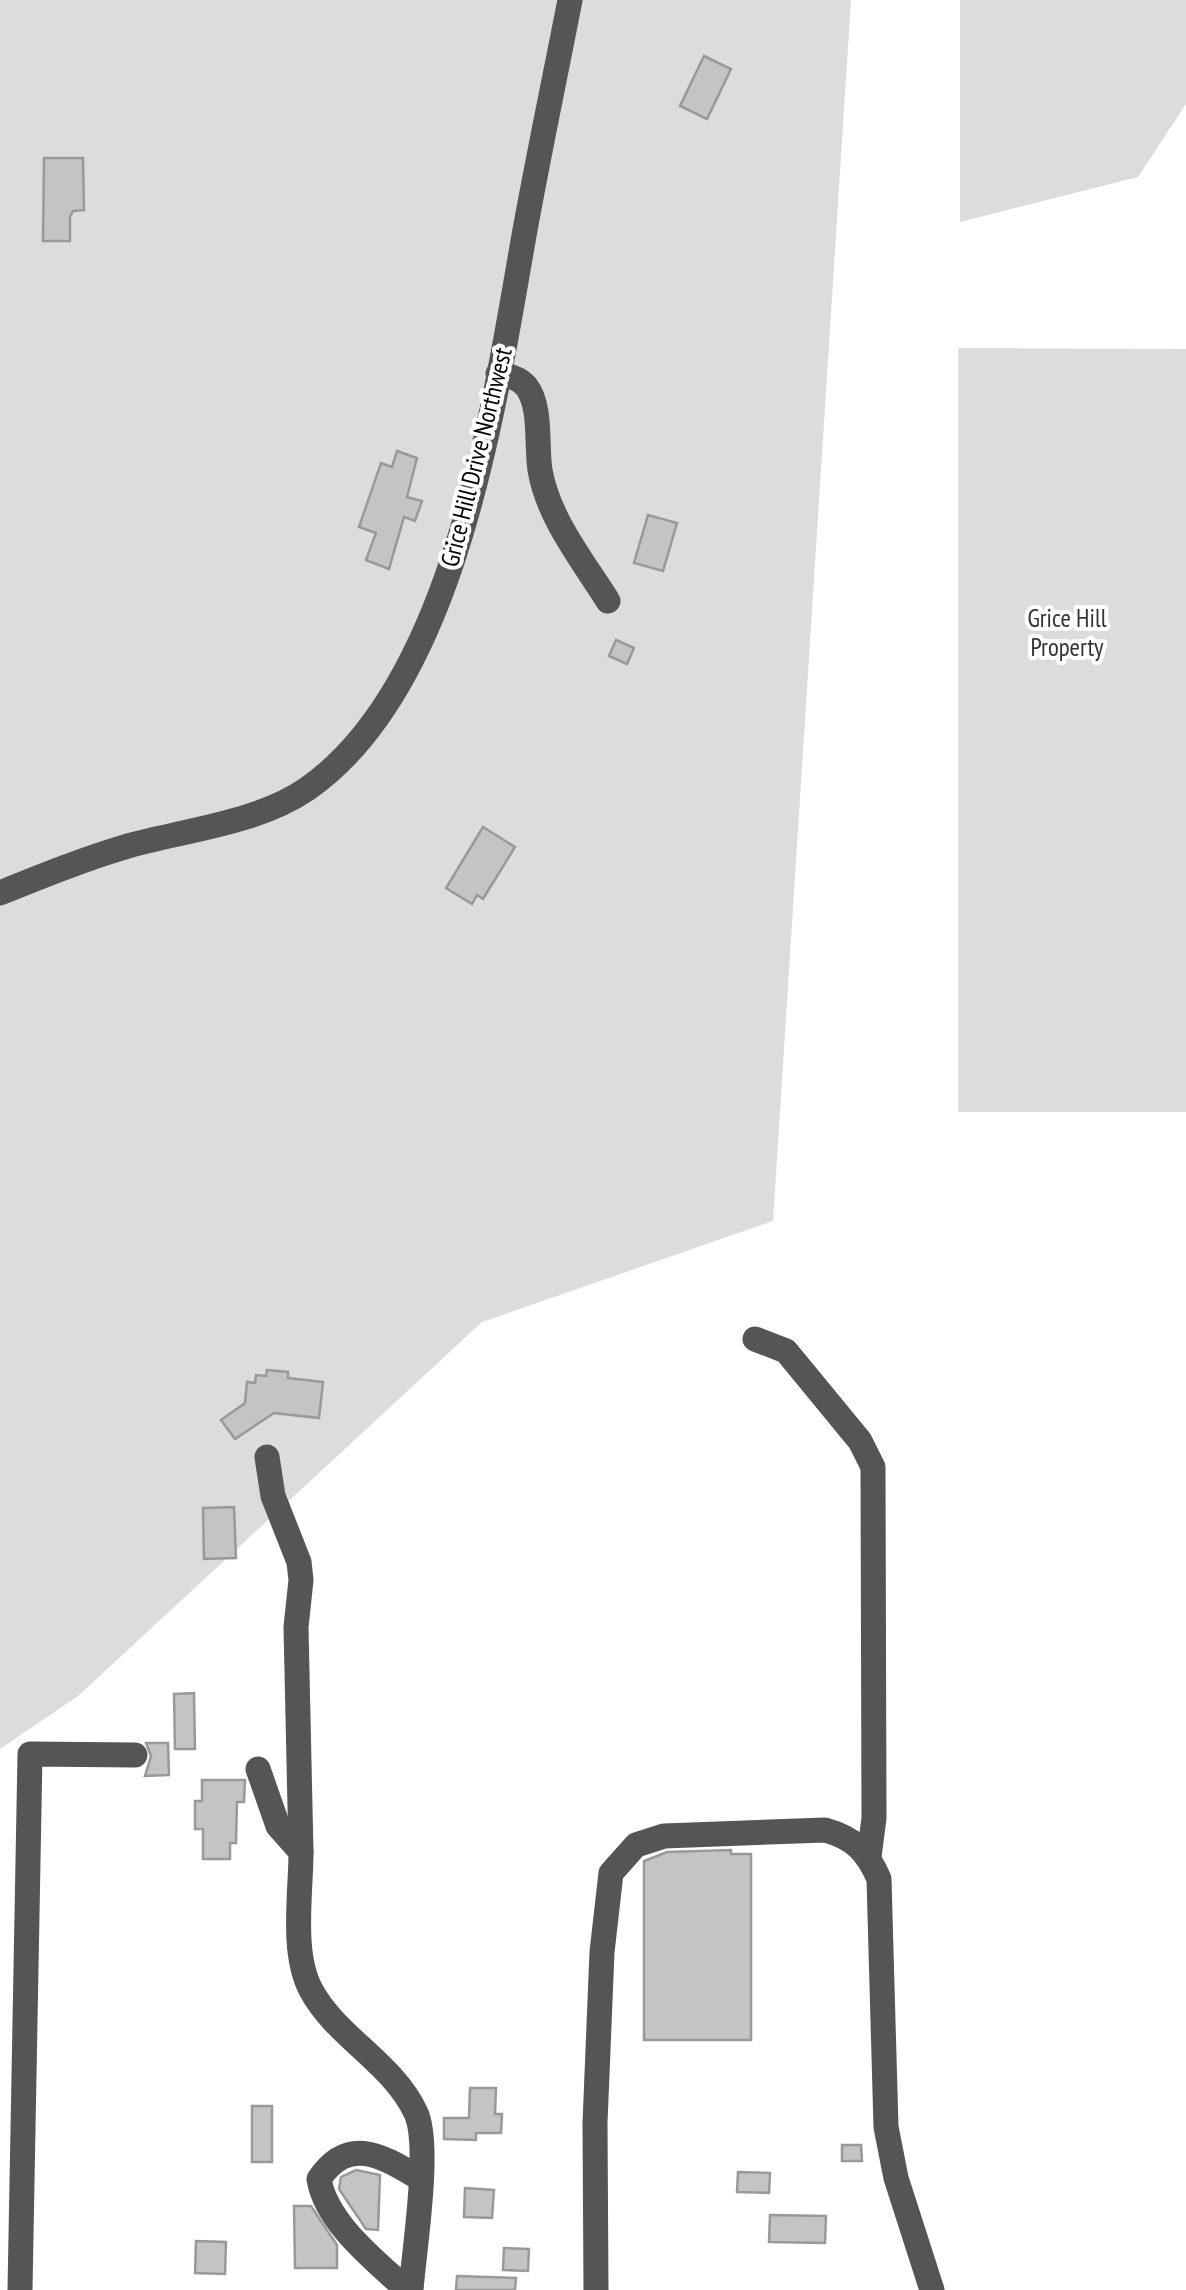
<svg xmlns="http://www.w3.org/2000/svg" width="1186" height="2290" font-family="'PT Sans Narrow',sans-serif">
<rect width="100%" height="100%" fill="#fff"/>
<g fill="#dcdcdc">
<polygon points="0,0 851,0 773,1221 482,1322 78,1696 0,1749"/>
<polygon points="960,0 1186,0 1186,104 1138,177 960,222"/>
<polygon points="958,348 1186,349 1186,1112 958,1112"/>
</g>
<g fill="#c4c4c4" stroke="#999" stroke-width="2.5">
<polygon points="704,56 731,69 707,119 680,106"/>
<polygon points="44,158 83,158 84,210 73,211 70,217 70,241 43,241"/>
<polygon points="397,451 417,458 407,497 422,501 415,521 404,517 389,569 366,560 376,533 359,527 381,463 392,467"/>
<polygon points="648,515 677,523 663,571 634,563"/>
<polygon points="616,640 634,648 627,664 609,656"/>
<polygon points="483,827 515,847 483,899 477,895 472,904 446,888"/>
<polygon points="267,1370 288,1372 288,1378 323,1382 319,1418 274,1413 235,1439 221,1420 245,1403 247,1382 255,1383 256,1375 266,1376"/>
<polygon points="234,1507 236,1558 204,1559 203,1508"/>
<polygon points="194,1693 195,1749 175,1749 174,1694"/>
<polygon points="146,1743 168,1743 169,1775 145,1776 151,1756"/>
<polygon points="202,1780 245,1780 244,1802 237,1802 236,1843 230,1843 230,1859 203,1859 203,1829 195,1829 195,1801 202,1801"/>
<polygon points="731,1850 731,1854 751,1854 751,2040 644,2040 644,1861 667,1852"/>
<polygon points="470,2088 496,2088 495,2114 502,2114 501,2133 476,2133 476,2140 444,2139 444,2118 469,2118"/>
<rect x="252" y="2106" width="20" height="56"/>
<polygon points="842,2145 861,2145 862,2161 842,2161"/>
<polygon points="356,2170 380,2175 378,2230 366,2229 339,2189 341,2177"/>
<polygon points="738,2172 770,2173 769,2193 737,2192"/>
<polygon points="465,2188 494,2190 492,2218 464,2217"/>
<polygon points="294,2206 311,2206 337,2245 337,2268 295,2268"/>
<polygon points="770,2215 826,2216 825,2243 769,2242"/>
<polygon points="196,2241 226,2242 225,2274 195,2273"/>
<polygon points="504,2248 529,2249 528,2271 503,2270"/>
<polygon points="457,2276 516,2278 515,2290 456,2290"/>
</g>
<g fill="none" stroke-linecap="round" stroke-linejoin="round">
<g stroke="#555" stroke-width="25">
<path d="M498,374C508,375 519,378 526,386C542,406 536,446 540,470C548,518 583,561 608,601"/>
<path d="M0,893C42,876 84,859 128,846C185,830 258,823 307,789C457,685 495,398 525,230C539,153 555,77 570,0"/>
<polyline points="755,1339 786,1351 860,1441 873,1467 874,1818 869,1857"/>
<polyline points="267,1457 273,1496 299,1562 301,1580 296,1627 301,1852"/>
<path d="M258,1769L278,1826L301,1852C301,1893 291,1953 311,1990C336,2037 393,2063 416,2113C431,2146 414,2250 411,2290"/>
<polyline points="20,2290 30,1754 135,1755"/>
<path d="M407,2290C376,2261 326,2223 319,2179C349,2135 382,2156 419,2178"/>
<path d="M596,2290L595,2123L602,1952L611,1873L636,1845L664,1836L825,1830C854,1838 867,1851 879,1879L886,2127L896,2178L932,2290"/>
</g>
</g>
<g text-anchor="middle" stroke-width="8" stroke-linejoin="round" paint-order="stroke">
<g font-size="25" fill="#000" stroke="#fff">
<text transform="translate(476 457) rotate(-76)" y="9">Grice Hill Drive Northwest</text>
</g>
<g font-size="25" fill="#333" stroke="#fff">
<text x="1067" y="627">Grice Hill<tspan x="1067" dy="29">Property</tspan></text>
</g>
</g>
</svg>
